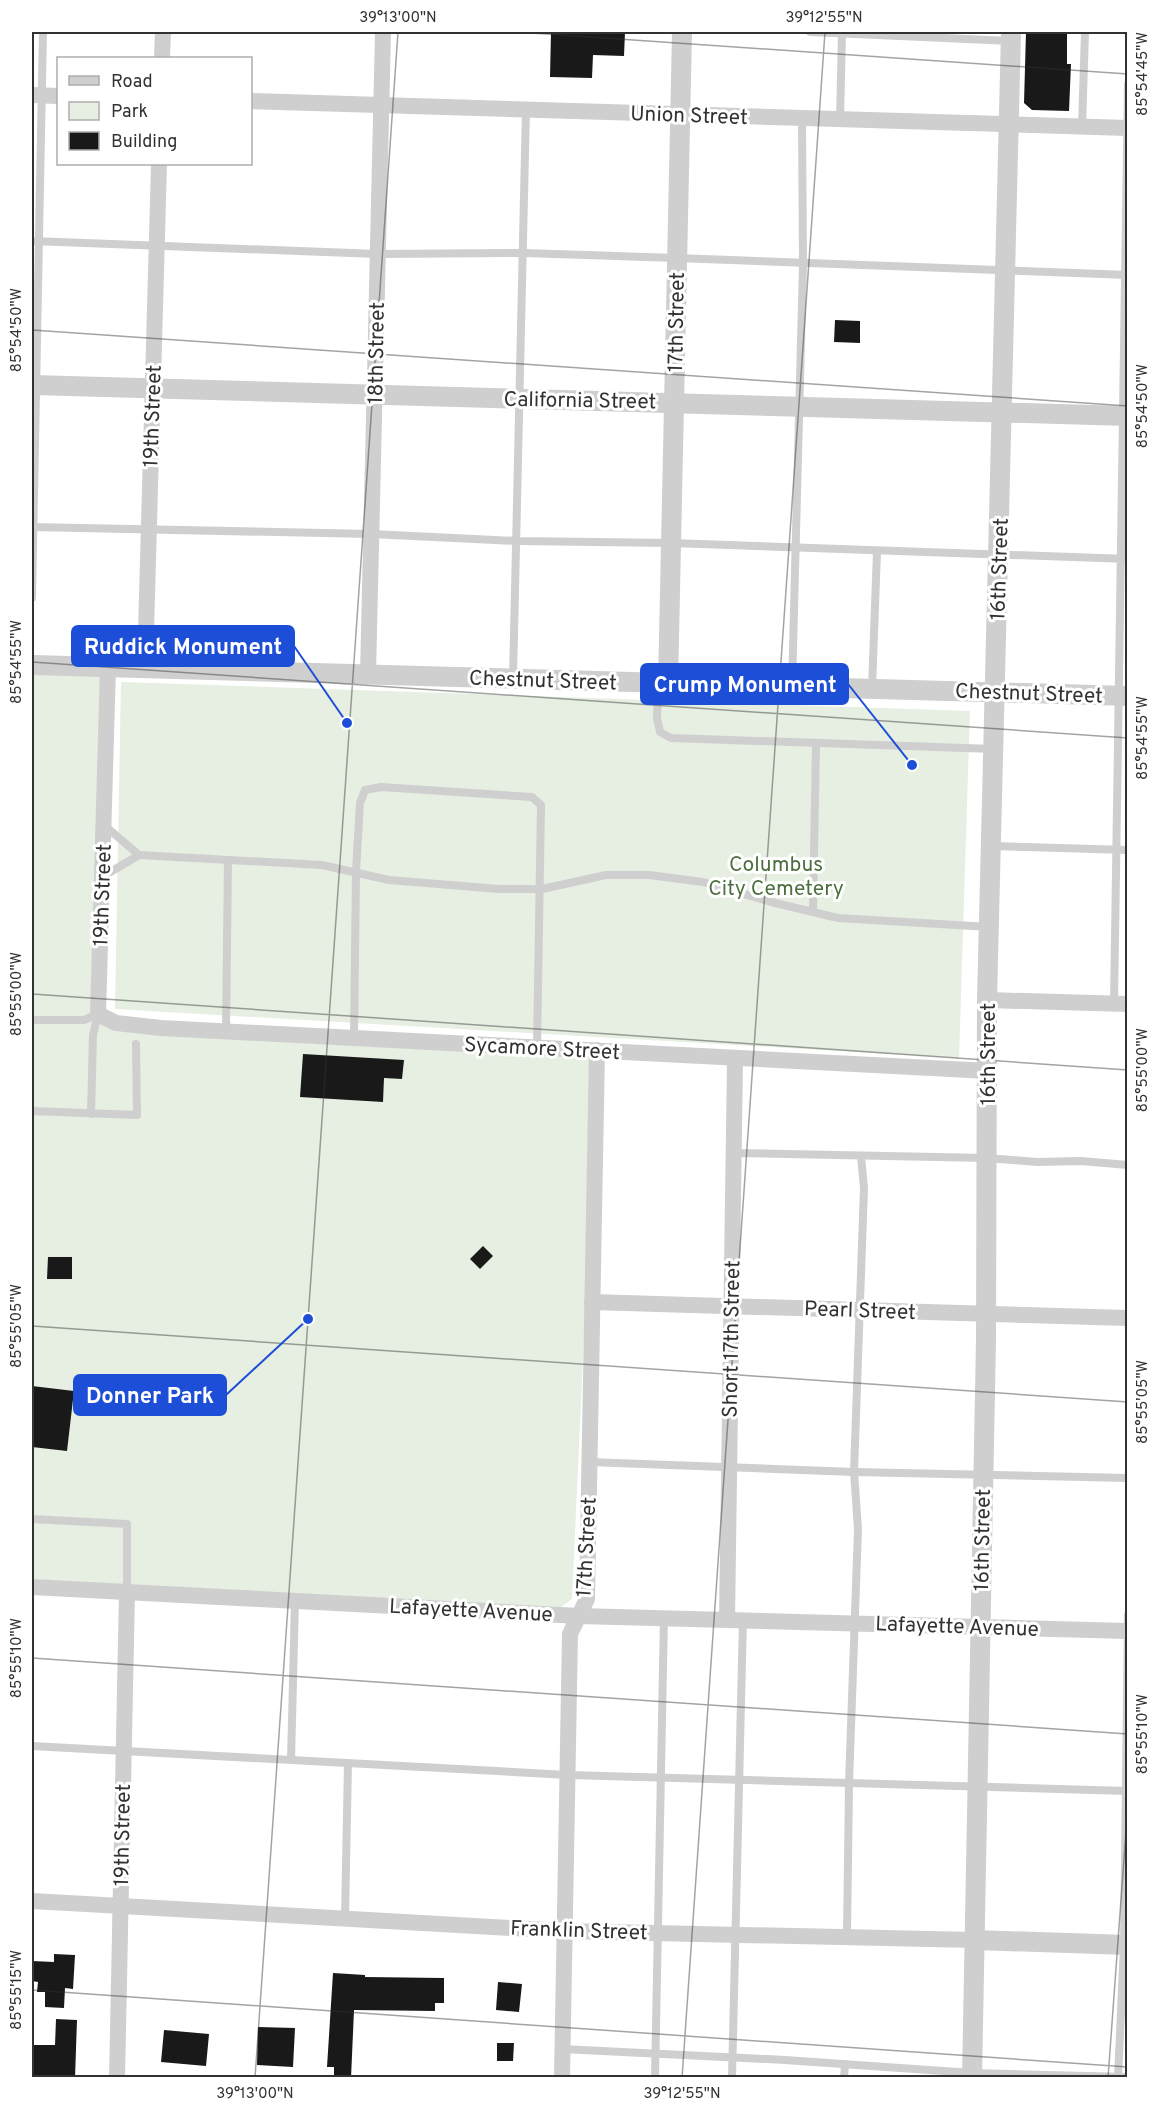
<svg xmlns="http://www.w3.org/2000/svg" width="1159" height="2109" font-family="Overpass,sans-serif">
<rect width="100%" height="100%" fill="#fff"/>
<g fill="#e6efe1">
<polygon points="32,665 108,667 98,1014 116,1023 597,1050 572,1599 552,1614 32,1587"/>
<polygon points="121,682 970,711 959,1058 115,1009"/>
</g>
<g fill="#191919">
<polygon points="551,32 625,32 624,56 593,55 592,78 550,77"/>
<polygon points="1026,32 1067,32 1067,64 1071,64 1069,111 1032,110 1024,103"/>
<polygon points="835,320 860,321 860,343 834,342"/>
<polygon points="303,1054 404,1060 402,1079 384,1078 383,1102 300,1097"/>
<polygon points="483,1246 493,1256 480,1269 470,1259"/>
<polygon points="48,1257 72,1257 72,1279 47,1279"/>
<polygon points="32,1386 74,1391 67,1451 32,1447"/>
<polygon points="54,1954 75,1955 73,1989 65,1988 64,2008 45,2007 45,1992 37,1992 38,1982 32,1981 32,1961 54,1962"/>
<polygon points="333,1973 365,1975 365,1977 444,1978 444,2003 435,2003 435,2011 354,2010 351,2078 334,2078 334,2067 327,2067"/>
<polygon points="498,1982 522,1984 519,2012 496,2010"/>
<polygon points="56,2019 77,2020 75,2078 32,2078 32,2045 55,2045"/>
<polygon points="258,2027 295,2028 293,2067 257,2065"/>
<polygon points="164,2030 209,2034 206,2066 161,2062"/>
<polygon points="497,2043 514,2043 513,2061 497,2061"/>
</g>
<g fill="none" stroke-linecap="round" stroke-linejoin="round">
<g stroke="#cfcfcf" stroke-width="8">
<polyline points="810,32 1011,41"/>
<polyline points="840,120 842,32"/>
<polyline points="1082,127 1085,32"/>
<polyline points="32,241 378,254 524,253 677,258 1128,275"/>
<polyline points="32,527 371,534 517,541 671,543 1128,559"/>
<polyline points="32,598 43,32"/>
<polyline points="513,678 526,109"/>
<polyline points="658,684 657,718 660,732 671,738 994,749"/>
<polyline points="792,687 803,264 802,118"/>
<polyline points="872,689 877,551"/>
<polyline points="104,825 139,855 322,865 389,880 499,889 542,889 606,875 649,875 703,882 771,902 838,918 989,927"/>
<polyline points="992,846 1128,850"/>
<polyline points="102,877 139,855"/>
<polyline points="813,910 816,744"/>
<polyline points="1114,1004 1128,84"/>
<polyline points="32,1020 84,1020 98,1014"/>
<polyline points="226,1031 228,860"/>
<polyline points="354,1038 356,871 360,803 365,790 381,787 532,797 541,805 537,1048"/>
<polyline points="32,1111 137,1115 136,1044"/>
<polyline points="91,1114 93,1035 98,1014"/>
<polyline points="733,1153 987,1158 1037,1162 1081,1161 1128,1165"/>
<polyline points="589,1462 854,1472 1128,1478"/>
<polyline points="32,1519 127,1524 127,1592"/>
<polyline points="32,1746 568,1775 1128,1791"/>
<polyline points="291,1760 295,1601"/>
<polyline points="345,1918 348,1763"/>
<polyline points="847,1937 849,1783 858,1529 854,1472 864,1188 861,1156"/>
<polyline points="562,2049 785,2060 972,2073 1128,2077"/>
<polyline points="655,2078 664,1617"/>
<polyline points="732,2078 743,1619"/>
<polyline points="844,2078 845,2064"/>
<polyline points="1118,2078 1124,1945 1128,1615"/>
</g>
<g stroke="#cfcfcf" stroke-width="16">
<polyline points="162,58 163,32"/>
<polyline points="32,95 58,96"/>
<polyline points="250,101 1128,128"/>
<polyline points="108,667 98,1014 116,1023 161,1028 989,1071"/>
<polyline points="145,668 159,164"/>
<polyline points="368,674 383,32"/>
<polyline points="987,1000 1128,1004"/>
<polyline points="592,1302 1128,1318"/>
<polyline points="32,1587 579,1616 1128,1631"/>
<polyline points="727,1619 735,1059"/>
<polyline points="32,1901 565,1931 974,1940"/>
<polyline points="117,2078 127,1592"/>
<polyline points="562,2078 570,1634 587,1599 597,1050"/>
</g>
<g stroke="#cfcfcf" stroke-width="20">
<polyline points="32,385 1128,416"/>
<polyline points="32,665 1128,696"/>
<polyline points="668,685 682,32"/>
<polyline points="974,1940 1128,1945"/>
<polyline points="972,2078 986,1339 987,1000 1011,32"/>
</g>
</g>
<path fill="none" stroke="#323232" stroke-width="1.5" stroke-opacity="0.45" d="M517,32L1128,74M32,330L1128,406M32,662L1128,738M32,994L1128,1070M32,1326L1128,1402M32,1658L1128,1734M32,1990L1128,2067M255,2078L398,32M682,2078L825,32M1108,2078L1128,1804"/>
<g text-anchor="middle" stroke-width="6" stroke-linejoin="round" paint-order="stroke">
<g font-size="21" fill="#323232" stroke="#fff">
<text transform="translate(689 115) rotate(2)" y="7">Union Street</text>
<text transform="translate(676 322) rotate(-89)" y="7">17th Street</text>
<text transform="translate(376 353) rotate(-89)" y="7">18th Street</text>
<text transform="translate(580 400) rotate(1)" y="7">California Street</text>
<text transform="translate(152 416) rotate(-88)" y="7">19th Street</text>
<text transform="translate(999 569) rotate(-88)" y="7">16th Street</text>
<text transform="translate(543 680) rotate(2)" y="7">Chestnut Street</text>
<text transform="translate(1029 693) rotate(2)" y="7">Chestnut Street</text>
<text transform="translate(102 895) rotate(-88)" y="7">19th Street</text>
<text transform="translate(542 1048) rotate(3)" y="7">Sycamore Street</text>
<text transform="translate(988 1054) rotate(-90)" y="7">16th Street</text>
<text transform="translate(860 1310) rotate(2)" y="7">Pearl Street</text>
<text transform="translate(731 1339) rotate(-89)" y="7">Short 17th Street</text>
<text transform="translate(982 1540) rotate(-89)" y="7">16th Street</text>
<text transform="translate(586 1547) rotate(-87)" y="7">17th Street</text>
<text transform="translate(471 1610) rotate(3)" y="7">Lafayette Avenue</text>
<text transform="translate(957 1626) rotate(2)" y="7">Lafayette Avenue</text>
<text transform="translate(122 1835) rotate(-89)" y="7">19th Street</text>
<text transform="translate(579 1930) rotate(2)" y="7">Franklin Street</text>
</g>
<g font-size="21" fill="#4d6f3f" stroke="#fff">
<text x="776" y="871">Columbus<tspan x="776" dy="24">City Cemetery</tspan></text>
</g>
</g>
<path fill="none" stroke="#1d4ed8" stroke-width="2" d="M347 723L294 646M912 765L848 684M308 1319L226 1395"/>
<g fill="#1d4ed8" stroke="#fff" stroke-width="2">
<circle cx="347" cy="723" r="6"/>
<circle cx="912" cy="765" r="6"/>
<circle cx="308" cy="1319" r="6"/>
</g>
<g fill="#1d4ed8" stroke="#1d4ed8" stroke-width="2">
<rect x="72" y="626" width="222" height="40" rx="6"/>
<rect x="641" y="664" width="207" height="40" rx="6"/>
<rect x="74" y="1375" width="152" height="40" rx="6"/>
</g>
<g font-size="22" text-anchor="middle" font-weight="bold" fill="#fff">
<text x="183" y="654">Ruddick Monument</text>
<text x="745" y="692">Crump Monument</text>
<text x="150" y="1403">Donner Park</text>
</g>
<rect width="1159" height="2109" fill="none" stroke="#ffffff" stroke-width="66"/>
<rect x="57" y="57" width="195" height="108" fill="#ffffff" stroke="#adadad" stroke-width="1.5"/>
<rect x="69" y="76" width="30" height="9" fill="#cfcfcf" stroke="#adadad" stroke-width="1.5"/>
<text x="111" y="87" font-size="18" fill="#323232">Road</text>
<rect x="69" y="102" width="30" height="18" fill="#e6efe1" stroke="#adadad" stroke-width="1.5"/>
<text x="111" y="117" font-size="18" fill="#323232">Park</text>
<rect x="69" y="132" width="30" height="18" fill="#191919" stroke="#adadad" stroke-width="1.5"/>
<text x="111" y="147" font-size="18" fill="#323232">Building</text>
<rect x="33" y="33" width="1093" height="2043" fill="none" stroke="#323232" stroke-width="2"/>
<g font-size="15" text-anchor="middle" fill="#323232">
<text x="398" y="22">39°13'00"N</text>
<text x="824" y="22">39°12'55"N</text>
<text transform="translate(1142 74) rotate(-90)" y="5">85°54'45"W</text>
<text transform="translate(16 330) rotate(-90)" y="5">85°54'50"W</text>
<text transform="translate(1142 406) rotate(-90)" y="5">85°54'50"W</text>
<text transform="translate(16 662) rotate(-90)" y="5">85°54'55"W</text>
<text transform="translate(1142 738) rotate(-90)" y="5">85°54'55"W</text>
<text transform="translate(16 994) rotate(-90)" y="5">85°55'00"W</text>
<text transform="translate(1142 1070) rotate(-90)" y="5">85°55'00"W</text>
<text transform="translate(16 1326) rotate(-90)" y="5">85°55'05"W</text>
<text transform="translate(1142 1402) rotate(-90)" y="5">85°55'05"W</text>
<text transform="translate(16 1658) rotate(-90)" y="5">85°55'10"W</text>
<text transform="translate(1142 1734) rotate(-90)" y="5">85°55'10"W</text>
<text transform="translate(16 1990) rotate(-90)" y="5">85°55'15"W</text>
<text x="255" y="2098">39°13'00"N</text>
<text x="682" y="2098">39°12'55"N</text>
</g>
</svg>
